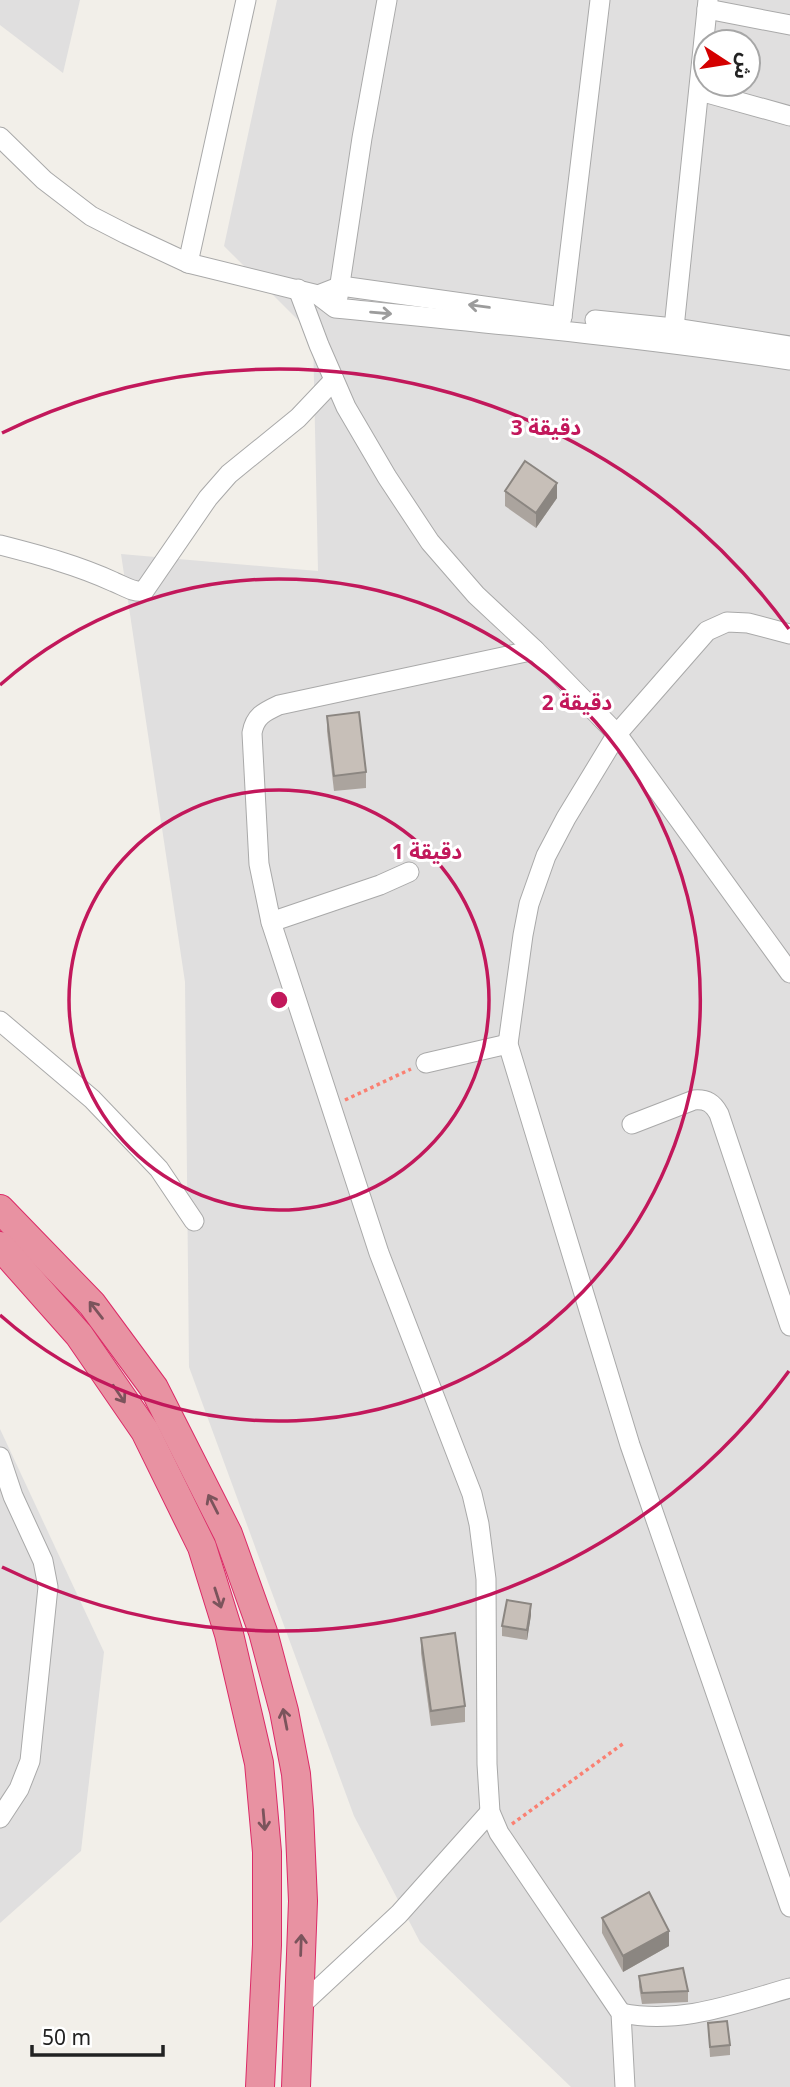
<svg xmlns="http://www.w3.org/2000/svg" width="790" height="2087" font-family="'Noto Sans','Noto Sans Arabic',sans-serif">
<rect width="100%" height="100%" fill="#f2efe9"/>
<g fill="#e0dfdf" fill-rule="evenodd">
<polygon points="0,0 80,0 63,73 0,25"/>
<path d="M277,0H790V2087H571L420,1942L354,1816L189,1367L185,982L121,554L318,571L313,335L224,246ZM706,42H748V84H706Z"/>
<polygon points="0,1429 104,1652 81,1851 0,1923"/>
</g>
<g fill="none" stroke-linecap="round" stroke-linejoin="round">
<g stroke="#a9a9a9" stroke-width="21">
<g id="minor">
<polyline points="707,9 790,25"/>
<polyline points="700,91 790,116"/>
<path d="M0,137L44,180L91,216L126,234L188,263L318,295L335,308C487,323 639,337 790,360"/>
<polyline points="188,263 246,0"/>
<polyline points="298,289 319,345 346,407 387,477 430,542 476,595 535,650 617,734 790,973"/>
<polyline points="318,295 341,286 562,317"/>
<polyline points="338,297 362,138 387,0"/>
<polyline points="562,317 600,0"/>
<polyline points="595,320 674,328 790,346"/>
<polyline points="674,328 708,0"/>
<path d="M0,545C39,555 77,565 114,582C124,586 134,593 144,591L208,498L229,474L298,418L334,380"/>
<polyline points="790,634 748,623 727,622 707,631 617,734 566,818 546,856 529,904 523,935 508,1044 630,1445 790,1907"/>
<path d="M535,650L279,705C264,712 255,716 252,733L259,864L271,922L379,1253L472,1494L479,1524L486,1579L487,1764L490,1812L499,1833L621,2013L625,2087"/>
<polyline points="271,922 380,885 409,872"/>
<polyline points="0,1021 92,1099 159,1169 194,1221"/>
<polyline points="426,1063 508,1044"/>
<path d="M632,1124L694,1100C707,1099 713,1103 719,1114L790,1326"/>
<polyline points="0,1457 13,1496 43,1561 48,1587 30,1761 19,1789 0,1818"/>
<polyline points="299,2007 399,1914 490,1812"/>
<path d="M621,2013C680,2025 733,2004 790,1988"/>
</g>
</g>
<g stroke="#dc2a67" stroke-width="30">
<g id="highway">
<polyline points="0,1209 92,1304 154,1388 228,1534 263,1632 284,1711 296,1774 299,1811 303,1901 296,2087"/>
<polyline points="0,1246 79,1335 145,1431 202,1547 229,1634 259,1763 267,1852 267,1945 260,2087"/>
</g>
</g>
<g stroke="#fa8072" stroke-width="3.5" stroke-dasharray="3.5 3.5" stroke-linecap="butt">
<polyline points="345,1100 411,1069"/>
<polyline points="512,1824 624,1743"/>
</g>
<use href="#minor" stroke="#fff" stroke-width="19"/>
<use href="#highway" stroke="#e892a2" stroke-width="28"/>
</g>
<g fill="#aba49e">
<polygon points="505,491 557,498 536,528 505,506"/>
<polygon points="327,716 366,772 366,788 334,791 327,731"/>
<polygon points="531,1615 527,1640 502,1636 502,1626"/>
<polygon points="421,1638 465,1706 465,1722 431,1726 421,1653"/>
<polygon points="602,1918 669,1946 623,1972 602,1933"/>
<polygon points="639,1976 688,1991 688,2002 642,2004 639,1987"/>
<polygon points="708,2023 730,2045 730,2055 710,2057"/>
</g>
<g fill="#8b8681">
<polygon points="557,483 557,498 536,528 536,513"/>
<polygon points="531,1604 531,1615 527,1640 527,1630"/>
<polygon points="669,1931 669,1946 623,1972 623,1956"/>
</g>
<g fill="#c7bfb8" stroke="#8b8681" stroke-width="2">
<polygon points="525,461 557,483 536,513 505,491"/>
<polygon points="359,712 366,772 334,776 327,716"/>
<polygon points="507,1600 531,1604 527,1630 502,1626"/>
<polygon points="455,1633 465,1706 431,1711 421,1638"/>
<polygon points="649,1892 669,1931 623,1956 602,1918"/>
<polygon points="683,1968 688,1991 642,1993 639,1976"/>
<polygon points="727,2021 730,2045 710,2047 708,2023"/>
</g>
<defs><path id="oneway-shaft" d="M-6 0H5M1.5-3L5.5 0L1.5 3" fill="none" stroke-width="1.6" stroke-linecap="round" stroke-linejoin="round" transform="scale(1.75)"/></defs>
<g stroke="#9c9c9c">
<use href="#oneway-shaft" transform="translate(479 306) rotate(-172)"/>
<use href="#oneway-shaft" transform="translate(381 313) rotate(5)"/>
</g>
<g stroke="#7b545c">
<use href="#oneway-shaft" transform="translate(96 1310) rotate(-128)"/>
<use href="#oneway-shaft" transform="translate(119 1394) rotate(56)"/>
<use href="#oneway-shaft" transform="translate(213 1504) rotate(-117)"/>
<use href="#oneway-shaft" transform="translate(218 1598) rotate(72)"/>
<use href="#oneway-shaft" transform="translate(285 1719) rotate(-101)"/>
<use href="#oneway-shaft" transform="translate(264 1820) rotate(85)"/>
<use href="#oneway-shaft" transform="translate(301 1945) rotate(-88)"/>
</g>
<g fill="none" stroke="#c2185b" stroke-width="3.5">
<circle cx="279" cy="1000" r="210"/>
<path d="M0 685A421 421 0 1 1 0 1315"/>
<path d="M789 1371A631 631 0 0 1 2 1567M2 433A631 631 0 0 1 789 629"/>
</g>
<circle cx="279" cy="1000" r="10" fill="#c2185b" stroke="#fff" stroke-width="3.5"/>
<g font-size="21" text-anchor="middle" font-weight="bold" fill="#c2185b" stroke="#fff" stroke-width="6" stroke-linejoin="round" paint-order="stroke">
<text x="546" y="435">3 دقيقة</text>
<text x="577" y="710">2 دقيقة</text>
<text x="427" y="859">1 دقيقة</text>
</g>
<g transform="translate(727 63) rotate(102)"><circle r="33" fill="#ffffff" stroke="#a7a7a7" stroke-width="2"/>
<path d="M0-5L12 26L0 18L-12 26Z" fill="#d40000"/>
<text y="-10" font-size="19" font-weight="bold" text-anchor="middle" fill="#222222">ش</text>
</g>
<path d="M32 2045v10h131v-10" fill="none" stroke="#222222" stroke-width="3.5"/>
<text x="42" y="2045" font-size="21" fill="#222222" stroke="#ffffff" stroke-width="5" paint-order="stroke">50 m</text>
</svg>
